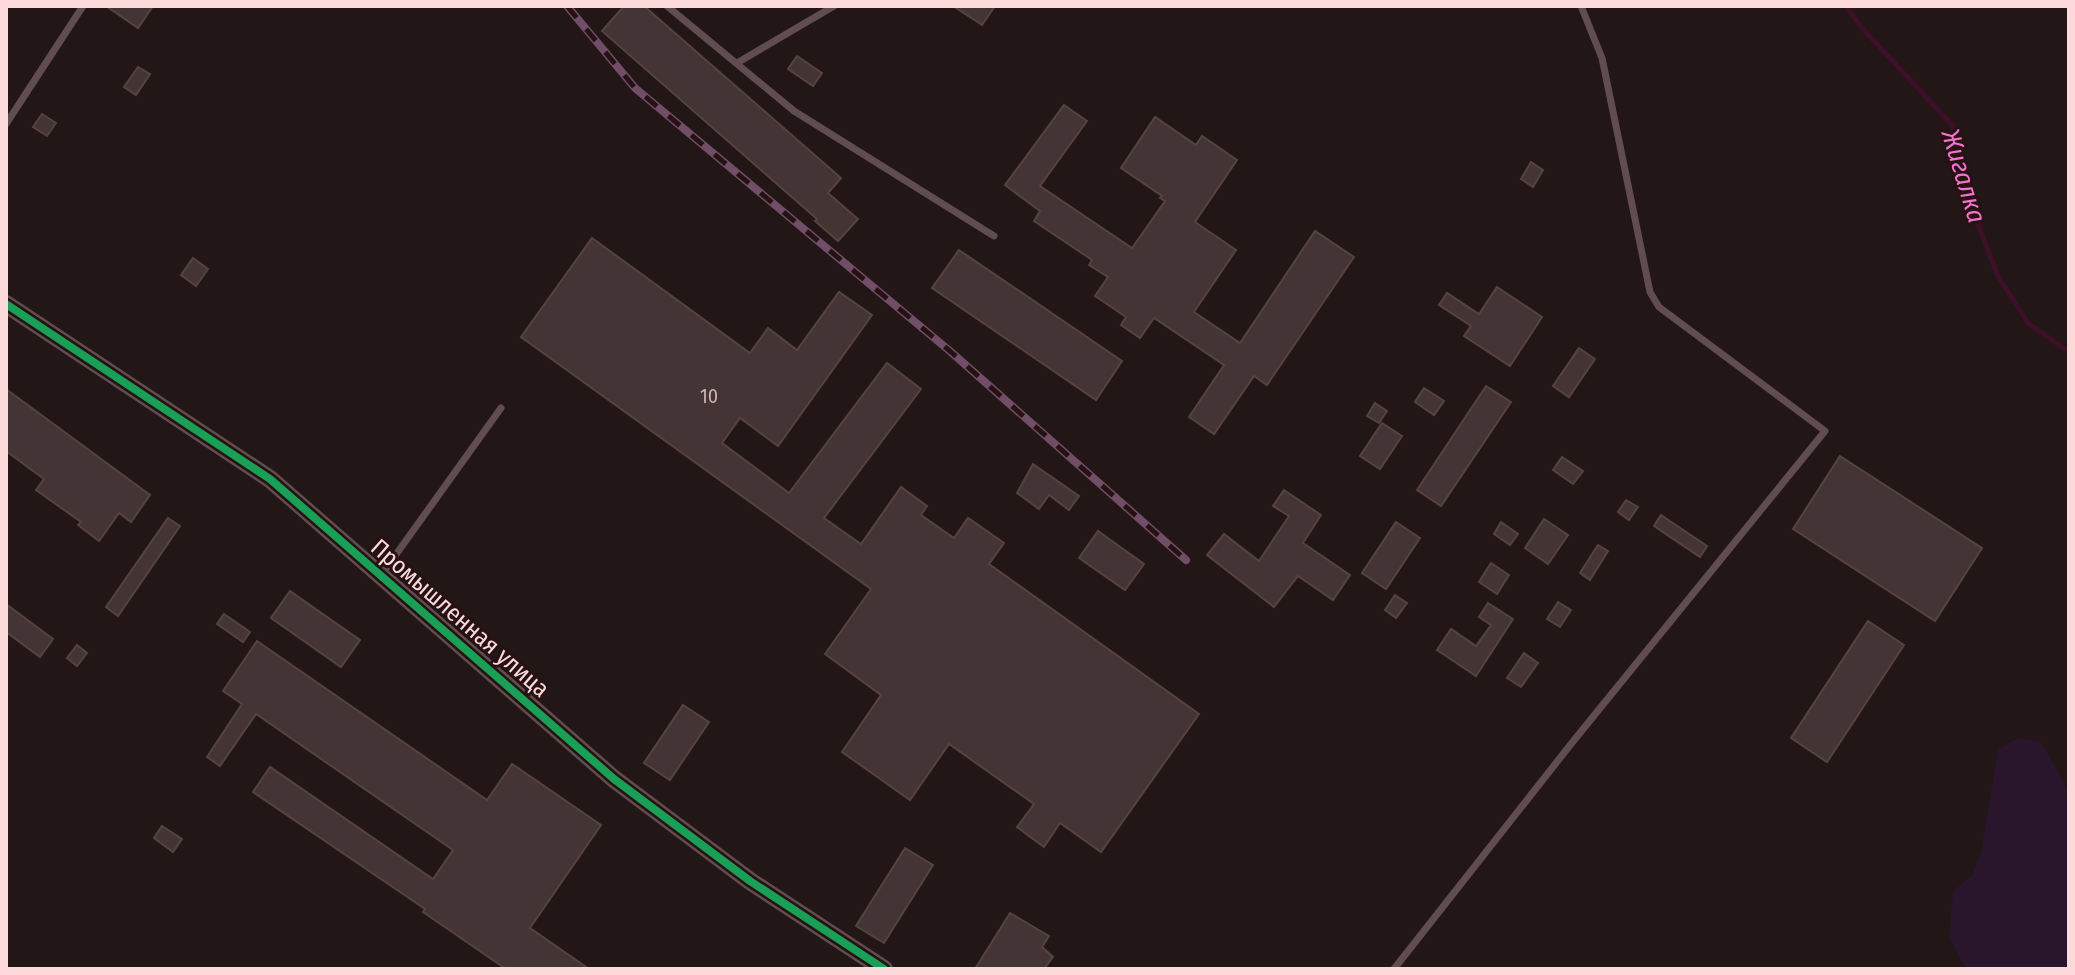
<svg xmlns="http://www.w3.org/2000/svg" width="2075" height="975" font-family="'Fira Sans Condensed',sans-serif">
<rect width="100%" height="100%" fill="#221616"/>
<polygon fill="#29152c" points="2017,738 2041,742 2069,791 2069,969 1966,969 1949,937 1953,891 1972,875 1981,852 1998,750"/>
<g fill="none" stroke-linecap="round" stroke-linejoin="round">
<polyline stroke="#3e1028" stroke-width="5" points="1846,6 1861,27 1953,126 1967,196 1998,276 2028,323 2069,352"/>
</g>
<g fill="#443435" stroke="#554342" stroke-width="2">
<polygon points="106,6 153,6 138,28"/>
<polygon points="624,6 644,6 841,178 828,193 858,219 838,241 815,221 817,219 602,31"/>
<polygon points="953,6 995,6 982,25"/>
<polygon points="797,56 822,73 813,86 788,69"/>
<polygon points="138,67 150,74 136,95 124,87"/>
<polygon points="1064,105 1087,121 1040,186 1132,248 1165,201 1160,198 1162,196 1121,168 1155,117 1196,145 1202,136 1237,160 1195,222 1236,250 1194,312 1240,343 1315,231 1354,257 1267,385 1254,376 1214,434 1189,417 1224,365 1154,318 1140,338 1121,325 1126,317 1095,296 1108,277 1089,265 1092,260 1034,221 1040,211 1005,185"/>
<polygon points="42,114 56,123 47,136 33,127"/>
<polygon points="1531,162 1543,170 1533,187 1521,179"/>
<polygon points="592,238 750,353 768,328 797,350 839,292 872,315 778,446 740,418 722,443 789,493 887,363 921,389 824,518 861,544 901,487 927,506 921,515 954,538 968,518 1004,543 989,564 1199,714 1101,852 1060,823 1044,847 1017,827 1034,804 949,744 910,800 842,752 881,695 825,654 871,589 521,337"/>
<polygon points="959,250 1122,361 1096,400 932,288"/>
<polygon points="193,258 208,269 196,286 181,275"/>
<polygon points="1497,287 1542,317 1510,366 1464,336 1471,326 1439,305 1447,293 1479,314"/>
<polygon points="1579,348 1595,359 1569,397 1553,386"/>
<polygon points="1486,386 1511,402 1441,506 1417,490"/>
<polygon points="1424,388 1444,401 1434,415 1415,402"/>
<polygon points="6,389 150,495 131,522 119,513 99,541 78,525 81,522 36,490 44,479 6,451"/>
<polygon points="1375,403 1387,411 1379,423 1367,416"/>
<polygon points="1382,423 1402,436 1380,469 1360,456"/>
<polygon points="1840,456 1982,548 1935,621 1793,529"/>
<polygon points="1562,457 1583,471 1573,484 1553,470"/>
<polygon points="1033,464 1079,496 1069,510 1049,495 1039,509 1017,493"/>
<polygon points="1284,490 1321,515 1303,543 1350,575 1333,600 1298,576 1274,607 1207,555 1224,534 1259,561 1289,516 1273,506"/>
<polygon points="1626,500 1638,507 1629,520 1618,512"/>
<polygon points="1661,515 1707,546 1700,557 1654,526"/>
<polygon points="168,518 180,526 118,616 106,607"/>
<polygon points="1544,519 1568,535 1548,564 1525,548"/>
<polygon points="1396,522 1420,538 1386,589 1362,573"/>
<polygon points="1501,522 1518,534 1510,545 1494,534"/>
<polygon points="1098,531 1144,564 1125,590 1079,558"/>
<polygon points="1598,545 1608,551 1590,580 1580,573"/>
<polygon points="1491,563 1509,575 1497,594 1479,582"/>
<polygon points="290,591 360,640 341,667 271,618"/>
<polygon points="1395,595 1407,603 1396,618 1385,610"/>
<polygon points="1558,602 1571,610 1560,627 1547,619"/>
<polygon points="1488,603 1513,619 1476,676 1437,650 1451,629 1476,646 1491,625 1479,617"/>
<polygon points="6,604 53,639 40,657 6,632"/>
<polygon points="224,614 250,632 243,642 217,624"/>
<polygon points="1868,621 1904,645 1827,762 1791,738"/>
<polygon points="257,641 487,800 512,764 601,825 530,928 589,969 506,969 423,912 425,909 253,792 270,767 433,879 453,850 256,714 220,766 207,757 242,704 223,691"/>
<polygon points="77,645 87,653 77,666 67,658"/>
<polygon points="1524,653 1538,663 1521,687 1507,678"/>
<polygon points="683,705 709,722 670,780 644,763"/>
<polygon points="162,826 182,839 173,852 154,838"/>
<polygon points="905,848 933,865 884,943 856,926"/>
<polygon points="1010,913 1049,936 1042,947 1053,957 1044,969 975,969"/>
</g>
<g fill="none" stroke-linecap="round" stroke-linejoin="round">
<g stroke="#614c4f" stroke-width="7">
<polyline points="667,6 794,111 994,236"/>
<polyline points="737,63 834,6"/>
<polyline points="6,124 83,6"/>
<polyline points="382,574 501,408"/>
<polyline points="1394,969 1571,744 1825,431 1659,307 1650,292 1602,58 1581,6"/>
</g>
<polyline stroke="#614c4f" stroke-width="18" points="6,304 270,479 614,779 750,881 884,969"/>
<g stroke="#714d67" stroke-width="8">
<polyline id="rail" points="567,6 635,88 951,352 1186,560"/>
</g>
<use href="#rail" stroke="#261212" stroke-width="5" stroke-dasharray="15" stroke-linecap="butt"/>
<g stroke="#261212" stroke-width="13">
<polyline id="cycleway" points="6,304 270,479 614,779 750,881 884,969"/>
</g>
<use href="#cycleway" stroke="#1a9f57" stroke-width="8"/>
</g>
<g text-anchor="middle" stroke-width="6" stroke-linejoin="round" paint-order="stroke">
<g font-size="20" fill="#ceb0b2">
<text x="709" y="403">10</text>
</g>
<g font-size="24" fill="#fcdadc" stroke="#261212">
<text transform="translate(460 618) rotate(41)" y="8">Промышленная улица</text>
</g>
<g font-size="26" font-style="italic" fill="#f272cc" stroke="#261212">
<text transform="translate(1964 176) rotate(73)" y="9">Жигалка</text>
</g>
</g>
<rect width="2075" height="975" fill="none" stroke="#fcdadc" stroke-width="16"/>
</svg>
